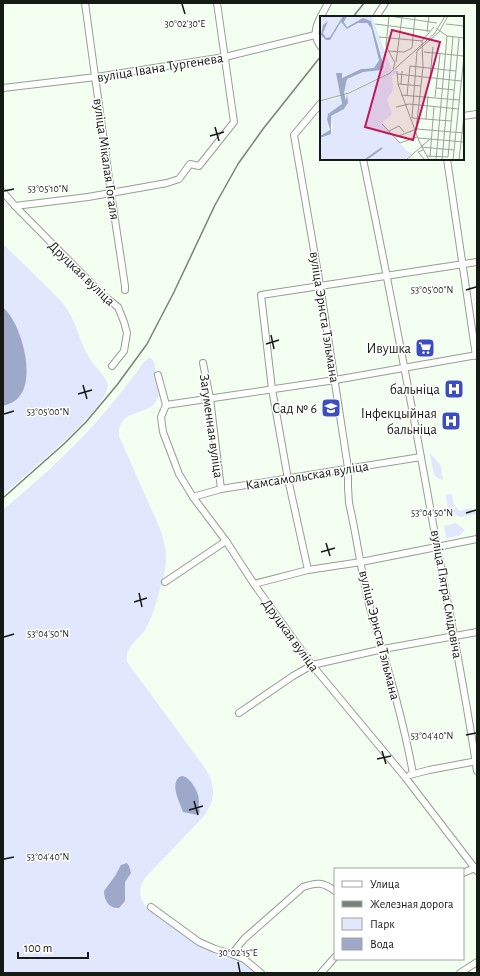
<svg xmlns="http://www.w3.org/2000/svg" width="480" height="976" font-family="'Alegreya Sans',sans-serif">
<rect width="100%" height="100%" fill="#f3fff0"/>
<g fill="#e1e8fd">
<path d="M3,244C15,256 28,268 40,280C49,289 59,298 67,309C77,325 80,343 90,359C94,366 108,378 108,386C106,410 23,477 3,495V406L14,401L26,364L20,336L14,321L3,306Z"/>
<path d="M149,358H151L154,362C156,371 160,389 158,397C151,419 118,405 119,436C128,456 137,477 146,497C155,518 168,540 166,563C165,576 152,620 145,630C137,641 124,648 127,662L205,768C216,786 216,798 204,816L144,879C138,891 139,899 148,909L199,945L239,960L256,973H3V510C44,475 85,439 118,396C127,385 136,373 144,362Z"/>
<polygon points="431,454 441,466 443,481 434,475 430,455"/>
<polygon points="452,494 454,507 457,507 458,511 471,508 472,512 476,511 477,514 460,517 448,510 446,495"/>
<polygon points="456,523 465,530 459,536 446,538 444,526"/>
</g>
<g fill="#9ea8c8">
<path d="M3,307C7,311 11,316 14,322C24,340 34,380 19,397C15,402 9,404 3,406Z"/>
<path d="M182,776C191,777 199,793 199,801C199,805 198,806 200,811L198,815L183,812C180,802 170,786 179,777Z"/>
<path d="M127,863L129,866L131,873L125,882V901L119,908C109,909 104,900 104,891L115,876L121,865Z"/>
</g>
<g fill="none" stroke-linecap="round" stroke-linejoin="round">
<g stroke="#959f92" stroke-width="8">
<g id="minor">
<polyline points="85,3 111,193 125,286 125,290"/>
<polyline points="376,17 385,3"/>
<path d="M321,47C309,31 320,19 328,3"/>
<polyline points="3,88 96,77 225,57 315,35"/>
<path d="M321,103L294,135L320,285L348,468V487L349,503C357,537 361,573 370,608C386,663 403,717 413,774"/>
<polyline points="463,116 477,114"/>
<path d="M363,159C390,288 414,417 437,546C451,621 466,695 477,771"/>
<polyline points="447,159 476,356"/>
<polyline points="3,192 15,206 104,296 118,307 124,322 127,333 124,351 112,366"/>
<polyline points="15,206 88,197 167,183 179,179 190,164 199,166 234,122 217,3"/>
<polyline points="203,363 210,398 221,489"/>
<polyline points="158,375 166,405 161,417 163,432 179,474 193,497 226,541 254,584 312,665 405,777 477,871"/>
<polyline points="166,405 335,380 477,355"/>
<polyline points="193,497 221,489 421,457"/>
<polyline points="308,570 288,479 272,389 261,295 477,262"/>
<polyline points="165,582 226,541"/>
<polyline points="254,584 308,570 361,562 477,539"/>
<polyline points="239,713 293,676 312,665 383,649 477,632"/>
<polyline points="410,775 429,770 477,761"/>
<polyline points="463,873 477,867"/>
<polyline points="151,907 199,942 215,949 232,954 244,959 261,973"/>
<path d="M232,954L244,939L303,887C317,882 323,882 335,891"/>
<polyline points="321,973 335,957"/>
<polyline points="460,973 477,962"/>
</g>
</g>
<use href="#minor" stroke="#fff" stroke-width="6"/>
<g stroke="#7a8278" stroke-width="1.5">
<polyline points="353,17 364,3"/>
<polyline points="3,498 65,443 86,422 117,385 147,344 174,292 215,205 238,164 263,129 321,56"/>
</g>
</g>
<path fill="none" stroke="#161a15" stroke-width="1.5" d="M182,4L185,14M215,127L219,141M210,136L224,132M4,191L14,189M466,290L476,287M271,335L274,349M266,344L279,340M83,385L87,399M78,394L92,390M4,414L14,411M466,513L476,510M326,543L330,556M321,552L335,548M139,593L142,607M134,602L147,598M4,637L14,634M466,735L476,733M382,751L386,764M377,759L391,756M194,801L198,815M189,810L203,806M4,859L14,857M238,962L240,972"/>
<defs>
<g id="supermarket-square" transform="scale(1)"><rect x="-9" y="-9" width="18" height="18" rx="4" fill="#3c4dc0" stroke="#fff"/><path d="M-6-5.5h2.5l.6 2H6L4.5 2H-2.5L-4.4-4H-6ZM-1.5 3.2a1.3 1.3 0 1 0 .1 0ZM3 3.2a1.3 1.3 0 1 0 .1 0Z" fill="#fff"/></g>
<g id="hospital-square" transform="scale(1)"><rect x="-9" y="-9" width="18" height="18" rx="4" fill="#3c4dc0" stroke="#fff"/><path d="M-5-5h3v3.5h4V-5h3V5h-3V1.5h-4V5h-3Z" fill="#fff"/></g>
<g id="school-square" transform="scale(1)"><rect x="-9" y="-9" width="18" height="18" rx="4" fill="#3c4dc0" stroke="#fff"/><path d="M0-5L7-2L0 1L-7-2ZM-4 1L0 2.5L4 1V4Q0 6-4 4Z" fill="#fff"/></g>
</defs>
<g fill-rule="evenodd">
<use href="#supermarket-square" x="425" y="348"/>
<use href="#hospital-square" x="454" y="389"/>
<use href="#school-square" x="331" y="408"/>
<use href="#hospital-square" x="451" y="421"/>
</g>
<g text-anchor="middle" stroke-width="3" stroke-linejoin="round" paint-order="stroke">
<g font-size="14" fill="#161a15" stroke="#fff">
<text transform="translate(160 67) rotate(-9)" y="5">вуліца Івана Тургенева</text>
<text transform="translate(107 159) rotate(82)" y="5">вуліца Мікалая Гогаля</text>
<text transform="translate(82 273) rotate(44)" y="5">Друцкая вуліца</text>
<text transform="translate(325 317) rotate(81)" y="5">вуліца Эрнста Тэльмана</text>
<text transform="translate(212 426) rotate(82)" y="5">Загуменная вуліца</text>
<text transform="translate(307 475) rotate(-9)" y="5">Камсамольская вуліца</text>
<text transform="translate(447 594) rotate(80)" y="5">вуліца Пятра Смідовіча</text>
<text transform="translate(291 635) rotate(54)" y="5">Друцкая вуліца</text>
<text transform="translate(380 635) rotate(76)" y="5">вуліца Эрнста Тэльмана</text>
</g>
<g font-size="14" fill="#161a15" stroke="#fff" text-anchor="end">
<text x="411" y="353">Ивушка</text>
<text x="440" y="394">бальніца</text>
<text x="317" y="413">Сад № 6</text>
<text x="437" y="418">Інфекцыйная<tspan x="437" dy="16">бальніца</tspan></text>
</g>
</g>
<g transform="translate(320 16)">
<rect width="144" height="144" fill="#f3fff0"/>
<path d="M0,0H23L21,7L29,13L41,6L49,8L59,42L54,52H43L21,62L17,57L21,79L0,85ZM27,0H52L72,55L24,78L27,63L43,55L63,54L65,50L51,5L43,2L26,11L25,4ZM77,53V57L72,60L73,74L67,83L72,98L62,107L87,135L93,137L85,144H0V129L4,127L0,128V122L11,118L13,110L10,101L26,91L27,79ZM21,81V90L7,100L9,115L0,120V86Z" fill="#e1e8fd"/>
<path d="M23,0H27L24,6L27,11L43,2L51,5L64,51L62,54L43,56L27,63L24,77L26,84L27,77L28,87L24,93L11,100V118L0,122V120L10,114L7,103L8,98L22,88L16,57H22V62L41,53L54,52L59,44L51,12L47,7H38L27,13L21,6L10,24H6L1,19L3,9L8,5L3,17L6,22L10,21Z" fill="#9ea8c8"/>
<path fill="none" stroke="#9ea8c8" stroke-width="2" d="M45,144L62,132"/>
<path fill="none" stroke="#9ba398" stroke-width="1" d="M66,0H69L66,30L75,47L73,53M69,0L117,7M55,8L110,15M126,8L144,10M116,12L127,20L144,22M107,16L109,0M59,21L102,25M68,35L84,36L92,32L95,0M104,36L144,40M76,46L82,1M77,55L78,68L99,125L109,144M77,58L141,65M110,62L113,31M78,68L101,70M81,68L82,55M116,72L134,74M81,79L139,84M87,79L90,50L136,55M115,81L120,38M0,85L29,77L70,57L115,17L125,0M76,91L89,88L139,93M92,102L97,35L119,16L128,0M92,102L131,105M106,103L108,80M62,108L80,127L97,121M96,114L103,51L102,25L114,11M69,115L79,110L84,116M76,121L97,113L144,117M98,122L110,123M101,131L134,134M103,134L98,136L105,144M107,140L128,141L139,22M110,141L114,91M86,144L110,123L144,126M116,144L127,20M122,144L133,21M133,144L144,40M139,144L144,99"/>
<path fill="#c2185b" fill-opacity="0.15" stroke="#c2185b" stroke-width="2" d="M72,14L120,26L93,124L45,111Z"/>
<rect width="144" height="144" fill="none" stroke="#161a15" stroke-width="2"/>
</g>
<g font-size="10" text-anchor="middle" fill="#161a15" stroke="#fff" stroke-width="3" stroke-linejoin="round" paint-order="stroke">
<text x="185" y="27">30°02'30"E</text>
<text x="48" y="192">53°05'10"N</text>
<text x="432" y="293">53°05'00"N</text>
<text x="48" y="415">53°05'00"N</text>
<text x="432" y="516">53°04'50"N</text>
<text x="48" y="637">53°04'50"N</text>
<text x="432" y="739">53°04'40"N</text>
<text x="48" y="860">53°04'40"N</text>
<text x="238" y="956">30°02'15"E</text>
</g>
<rect width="480" height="976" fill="none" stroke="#161a15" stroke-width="8"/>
<rect x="334" y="868" width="130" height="92" fill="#ffffff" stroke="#a2a3a1"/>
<rect x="342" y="881" width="20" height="6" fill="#ffffff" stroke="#a2a3a1"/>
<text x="370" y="888" font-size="12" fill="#161a15">Улица</text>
<rect x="342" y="901" width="20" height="6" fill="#7a8278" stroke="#a2a3a1"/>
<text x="370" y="908" font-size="12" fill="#161a15">Железная дорога</text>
<rect x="342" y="918" width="20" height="12" fill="#e1e8fd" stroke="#a2a3a1"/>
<text x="370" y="928" font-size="12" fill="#161a15">Парк</text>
<rect x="342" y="938" width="20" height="12" fill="#9ea8c8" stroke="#a2a3a1"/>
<text x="370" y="948" font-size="12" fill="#161a15">Вода</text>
<path d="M18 952v6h70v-6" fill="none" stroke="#161a15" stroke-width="2"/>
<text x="24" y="952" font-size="12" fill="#161a15" stroke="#ffffff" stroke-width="3" paint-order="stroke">100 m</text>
</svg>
